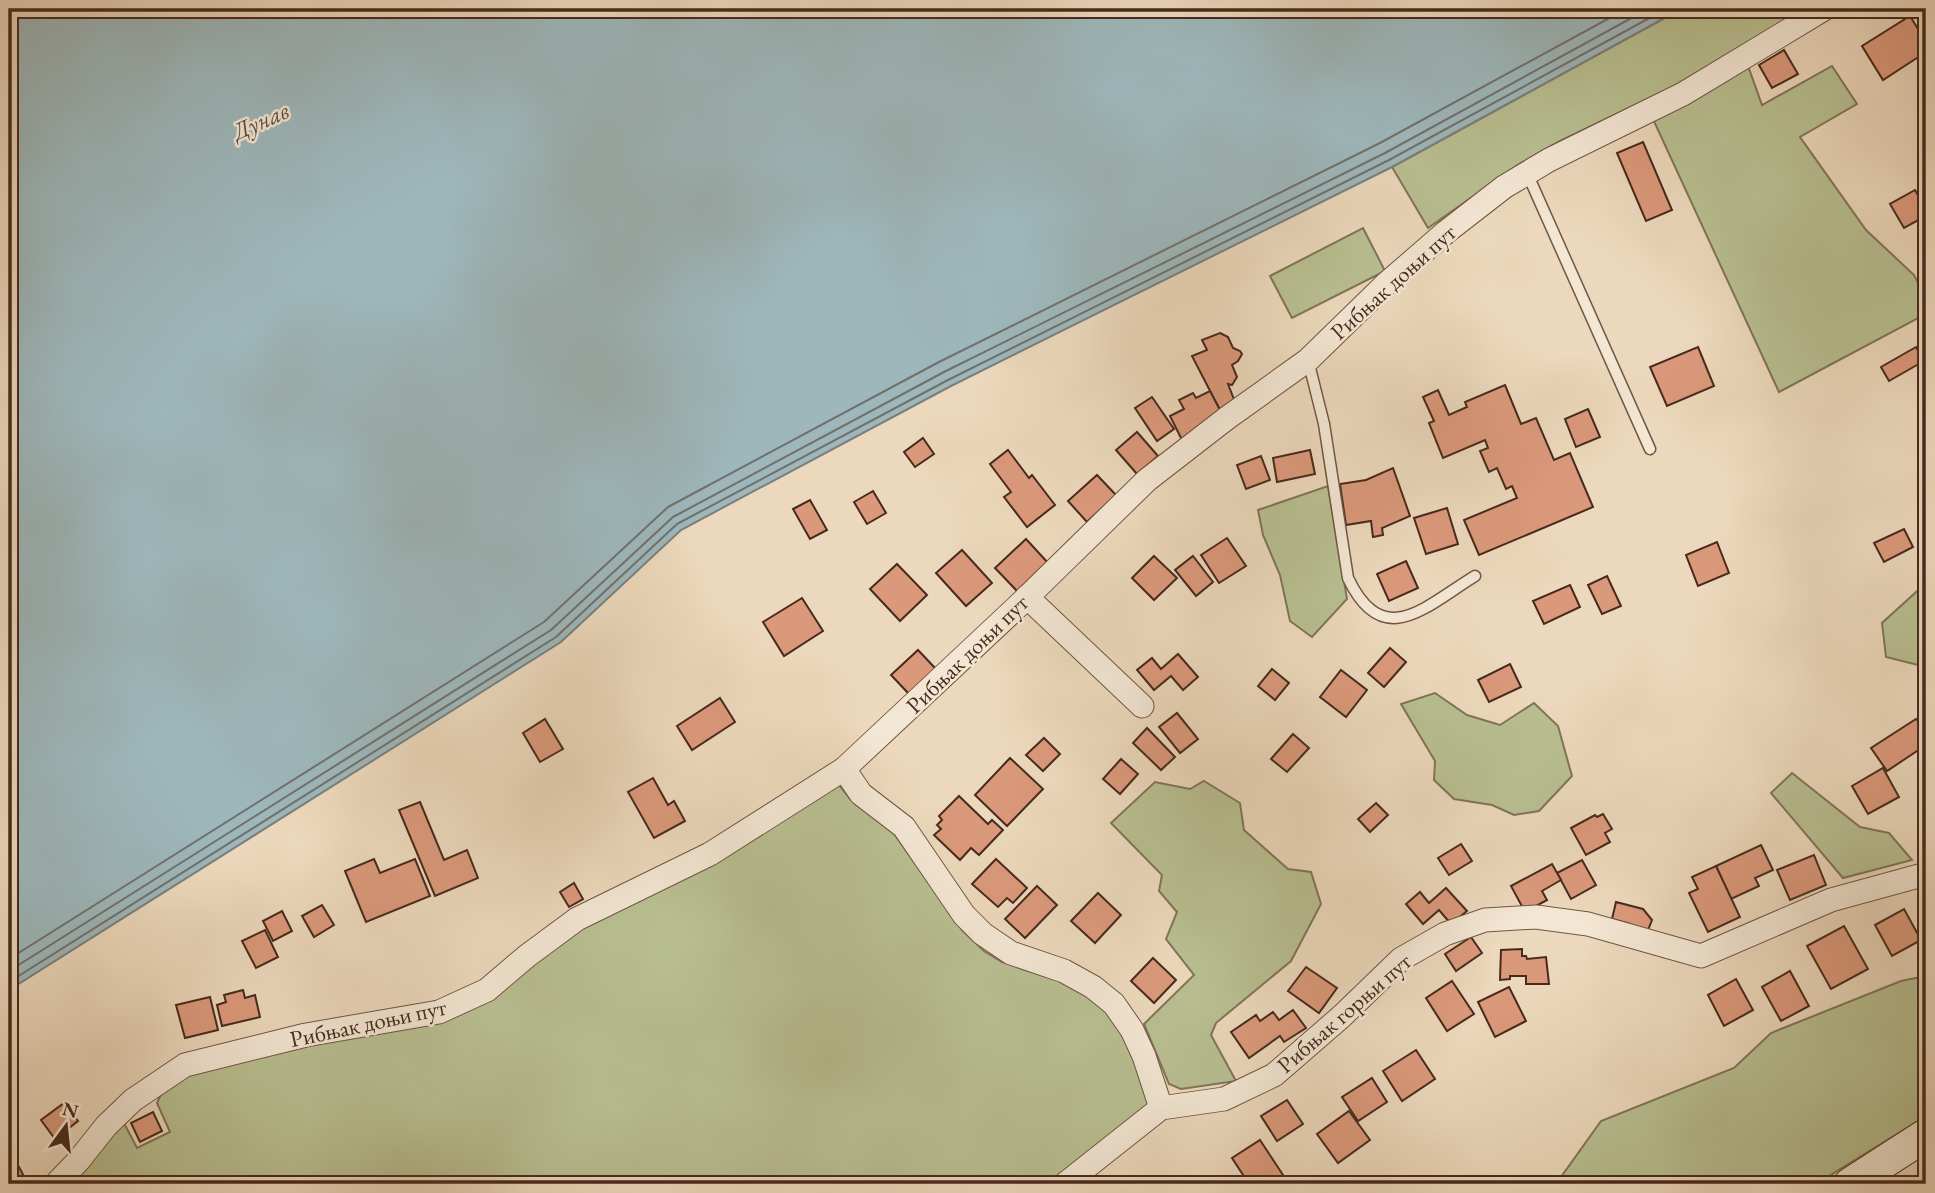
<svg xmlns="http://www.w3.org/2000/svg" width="1935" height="1193" font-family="'EB Garamond',serif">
<rect width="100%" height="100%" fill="#ecd8bc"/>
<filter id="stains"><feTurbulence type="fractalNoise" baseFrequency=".00286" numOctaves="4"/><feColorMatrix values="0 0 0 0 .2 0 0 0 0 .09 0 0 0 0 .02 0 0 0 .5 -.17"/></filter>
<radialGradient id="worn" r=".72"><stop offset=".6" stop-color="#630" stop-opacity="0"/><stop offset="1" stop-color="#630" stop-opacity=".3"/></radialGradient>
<g fill="#b8bf91" stroke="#807457" stroke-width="2">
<polygon points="1681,9 1804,9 1677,85 1560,141 1519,164 1428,228 1392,167"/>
<polygon points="1747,63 1762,105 1832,66 1857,104 1800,137 1866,230 1914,275 1926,298 1926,314 1779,392 1652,117"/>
<polygon points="1363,228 1385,271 1292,318 1270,276"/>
<polygon points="1328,486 1347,599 1312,637 1290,621 1280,575 1263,535 1258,510"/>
<polygon points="1926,583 1926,667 1886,657 1882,623"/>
<polygon points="1435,693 1467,715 1500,725 1534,703 1558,726 1572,776 1539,811 1514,815 1492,805 1454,799 1434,780 1435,761 1401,704"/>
<polygon points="1792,773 1860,827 1889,833 1912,860 1843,878 1771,793"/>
<polygon points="1204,781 1240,803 1244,830 1288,869 1311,872 1321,904 1291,961 1216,1023 1211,1035 1236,1081 1181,1089 1169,1084 1144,1024 1194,975 1166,939 1177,912 1159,891 1162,875 1111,823 1155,782 1190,789"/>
<polygon points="839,785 851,800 890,828 962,930 984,951 1002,962 1058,980 1086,994 1107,1009 1120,1027 1151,1093 1146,1114 1053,1184 70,1184 117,1126 124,1123 137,1148 170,1132 157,1103 164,1088 193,1069 403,1026"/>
<polygon points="1926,976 1926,1116 1816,1184 1556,1184 1601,1121 1734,1068 1771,1033 1901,981"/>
</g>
<polygon fill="#9db7bb" stroke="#7b7f7c" stroke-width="2" points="9,9 1681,9 1392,167 951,386 681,530 561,642 9,990"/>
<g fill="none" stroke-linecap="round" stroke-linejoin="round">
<g stroke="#72706c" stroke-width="2">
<polyline points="9,959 544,622 668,507 939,362 1380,143 1626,9"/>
<polyline points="9,971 551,630 673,517 944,372 1385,153 1648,9"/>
<polyline points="9,982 556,637 677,524 948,380 1389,160 1666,9"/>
</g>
</g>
<g fill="#db997b" stroke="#472a1d" stroke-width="2">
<polygon points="1910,16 1926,42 1926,52 1883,80 1862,46"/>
<polygon points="1784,50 1798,74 1772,88 1759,65"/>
<polygon points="1643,142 1672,210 1646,221 1617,153"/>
<polygon points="1915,190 1926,209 1926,216 1904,228 1890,204"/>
<polygon points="1220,333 1228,337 1233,348 1240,351 1242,354 1238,361 1232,365 1237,377 1232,385 1228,384 1235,402 1221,412 1192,356 1207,350 1202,340"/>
<polygon points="1698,347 1714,386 1667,406 1650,367"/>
<polygon points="1916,347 1924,361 1889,381 1881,367"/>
<polygon points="1505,385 1521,424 1536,418 1554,460 1570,453 1593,507 1479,555 1464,520 1517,498 1512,486 1506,489 1497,468 1489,472 1480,451 1488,448 1485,440 1443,458 1429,423 1434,421 1423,397 1438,390 1449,415 1467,407 1465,402"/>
<polygon points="1210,391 1221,412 1182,440 1170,416 1184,409 1179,400 1193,393 1196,398"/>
<polygon points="1152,397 1174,429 1157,441 1135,408"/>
<polygon points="1588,409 1600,437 1576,447 1565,419"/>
<polygon points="1137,432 1158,456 1137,474 1116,450"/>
<polygon points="923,438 934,454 915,467 904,452"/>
<polygon points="1008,450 1029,478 1032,475 1055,505 1027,527 1004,497 1011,492 990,464"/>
<polygon points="1310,450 1315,474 1277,482 1273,458"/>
<polygon points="1261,456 1270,480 1246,489 1237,465"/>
<polygon points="1393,468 1410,516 1382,528 1383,535 1373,537 1371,521 1346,525 1340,484 1366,480"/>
<polygon points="1097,475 1116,495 1087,522 1068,501"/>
<polygon points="873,491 886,513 867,524 854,502"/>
<polygon points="810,500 827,530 810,539 793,509"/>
<polygon points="1447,508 1458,544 1426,554 1414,518"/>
<polygon points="1904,529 1913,547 1884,562 1874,543"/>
<polygon points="1227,538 1246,566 1219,583 1201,555"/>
<polygon points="1026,539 1049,564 1018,592 995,568"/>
<polygon points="1717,542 1729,573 1698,586 1686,555"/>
<polygon points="962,550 992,583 966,606 936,573"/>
<polygon points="1154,556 1177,578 1154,600 1132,578"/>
<polygon points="1193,556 1213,582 1196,596 1175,570"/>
<polygon points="1406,561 1418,588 1389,601 1377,574"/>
<polygon points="897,564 927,595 900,621 870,589"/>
<polygon points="1607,576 1621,606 1602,614 1588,585"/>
<polygon points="1570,585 1580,607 1544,624 1533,601"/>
<polygon points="802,598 823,631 784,656 763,622"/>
<polygon points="1390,648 1406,662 1384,687 1368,673"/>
<polygon points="918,650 936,669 909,694 891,675"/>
<polygon points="1178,654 1198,677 1183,690 1171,676 1154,690 1137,670 1152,658 1161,669"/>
<polygon points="1510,664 1521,687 1489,702 1478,680"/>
<polygon points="1272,669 1289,683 1275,700 1258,686"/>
<polygon points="1341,670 1367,690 1346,717 1320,697"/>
<polygon points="720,698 735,722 692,750 677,726"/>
<polygon points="1177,713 1198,739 1180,753 1159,727"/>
<polygon points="1926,718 1926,745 1887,771 1871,748 1916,719 1919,722"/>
<polygon points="545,719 563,749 540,762 523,733"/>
<polygon points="1147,728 1175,757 1161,770 1133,743"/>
<polygon points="1293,734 1309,748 1287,772 1271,759"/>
<polygon points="1044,738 1060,754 1043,771 1026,755"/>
<polygon points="1010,758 1043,789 1007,826 975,795"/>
<polygon points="1121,759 1138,774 1120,794 1103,779"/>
<polygon points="1883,768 1899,797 1868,814 1852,786"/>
<polygon points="653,778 668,805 674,801 685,821 654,838 628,792"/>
<polygon points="959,796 988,824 992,820 1003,830 979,855 971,848 960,860 934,835 941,829 937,825 942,820 939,816"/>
<polygon points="420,802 444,860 467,850 478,878 435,896 399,810"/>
<polygon points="1376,803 1388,815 1370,832 1358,819"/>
<polygon points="1603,814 1612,829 1605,833 1610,842 1586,855 1571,828 1595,815 1597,817"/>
<polygon points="1461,844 1472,861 1449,875 1438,858"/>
<polygon points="1761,845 1773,870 1755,878 1759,886 1731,899 1716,866"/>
<polygon points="1814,855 1826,885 1790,900 1777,870"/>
<polygon points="374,859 380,873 415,859 430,896 366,922 345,871"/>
<polygon points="996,859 1027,888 1013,903 1007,898 998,907 972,884"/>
<polygon points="1582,860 1596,885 1571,899 1557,873"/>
<polygon points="1552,864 1561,880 1542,891 1547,900 1525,912 1511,886"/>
<polygon points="1716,866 1740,917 1708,932 1689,893 1698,889 1692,877"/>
<polygon points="574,883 583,899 569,907 560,892"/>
<polygon points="1037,886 1057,905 1025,938 1005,919"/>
<polygon points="1446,888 1467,911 1451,924 1439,910 1423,924 1406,904 1420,892 1429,903"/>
<polygon points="1098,893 1121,915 1095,943 1071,921"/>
<polygon points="1616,902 1643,909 1652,920 1646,935 1628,930 1630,924 1612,919"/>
<polygon points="322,905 334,925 314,937 302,916"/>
<polygon points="1904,909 1921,940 1892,956 1875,925"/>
<polygon points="282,911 292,931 273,941 263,921"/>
<polygon points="1844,926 1868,969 1831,989 1807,946"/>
<polygon points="265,930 278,957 256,968 242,941"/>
<polygon points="1471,937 1482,953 1456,971 1445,954"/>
<polygon points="1522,949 1522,956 1526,956 1527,959 1546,957 1549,984 1526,984 1526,976 1510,976 1510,979 1500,980 1501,950"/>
<polygon points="1153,958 1176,980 1154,1003 1131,981"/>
<polygon points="1306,967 1337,988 1319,1013 1288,991"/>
<polygon points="1790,971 1809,1006 1781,1021 1762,987"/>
<polygon points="1736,979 1753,1010 1724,1026 1708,995"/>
<polygon points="1452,981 1474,1014 1447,1031 1426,998"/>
<polygon points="1509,987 1526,1021 1495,1037 1478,1002"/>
<polygon points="243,990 245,998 255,995 260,1017 222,1026 217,1005 226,1002 224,995"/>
<polygon points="210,997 218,1030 185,1038 176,1005"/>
<polygon points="1293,1010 1306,1028 1284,1042 1280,1036 1249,1058 1231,1032 1256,1015 1260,1021 1273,1012 1279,1020"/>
<polygon points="1416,1050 1435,1079 1402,1101 1383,1071"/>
<polygon points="1372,1078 1387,1102 1358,1121 1342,1097"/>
<polygon points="1287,1100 1303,1124 1277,1141 1261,1116"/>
<polygon points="64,1103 78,1121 55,1139 41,1120"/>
<polygon points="1349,1111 1370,1140 1338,1163 1317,1134"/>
<polygon points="153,1112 162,1131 140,1142 131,1123"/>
<polygon points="1260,1140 1283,1175 1270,1184 1249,1184 1232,1158"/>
<polygon points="19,1167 28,1184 9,1184 9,1172"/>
</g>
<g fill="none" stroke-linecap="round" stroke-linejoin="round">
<g stroke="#705645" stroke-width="13">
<g id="lane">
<polyline points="1527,173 1650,449"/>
<path d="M1308,360L1324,424L1348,578C1383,652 1426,606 1475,576"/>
</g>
</g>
<g stroke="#705645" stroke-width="25">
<g id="street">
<polyline points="1027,597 1142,706"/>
<polyline points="844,769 861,794 904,827 964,915 983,934 1011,953 1064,971 1093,987 1114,1004 1132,1030 1144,1056 1161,1108"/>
<polyline points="56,1184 79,1160 106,1126 133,1100 185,1065 306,1035 439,1012 487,990 527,956 577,919 710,854 844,769 1018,606 1147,480 1227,418 1308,360 1386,284 1446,232 1504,187 1549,160 1683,94 1824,9"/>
<polyline points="1065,1184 1161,1108 1224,1099 1274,1075 1342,1016 1401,959 1445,934 1485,920 1536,917 1588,924 1701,956 1831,900 1926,874"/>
</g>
</g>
<g stroke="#472a1d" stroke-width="34">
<polyline id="secondary" points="1850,1184 1926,1135"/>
</g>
<use href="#lane" stroke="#f3e6d3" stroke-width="10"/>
<use href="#street" stroke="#f3e6d3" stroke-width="23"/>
<use href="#secondary" stroke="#f3e6d3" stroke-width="32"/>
</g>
<g text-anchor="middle" stroke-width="5" stroke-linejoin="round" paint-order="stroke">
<g font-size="23" fill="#472a1d" stroke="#f3e6d3">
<text transform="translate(1393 282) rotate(-42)" y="8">Рибњак доњи пут</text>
<text transform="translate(967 654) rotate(-44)" y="8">Рибњак доњи пут</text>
<text transform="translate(1344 1013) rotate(-41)" y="8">Рибњак горњи пут</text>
<text transform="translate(368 1023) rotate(-12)" y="8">Рибњак доњи пут</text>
</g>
<g font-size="24" font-style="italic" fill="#5c4d44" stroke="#f3e6d3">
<text transform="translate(261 121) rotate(-24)" y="8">Дунав</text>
</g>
</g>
<rect width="1935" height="1193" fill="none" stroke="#ecd8bc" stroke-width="35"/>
<rect x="10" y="10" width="1914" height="1172" fill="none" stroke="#472a1d" stroke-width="3.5"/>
<rect x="18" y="18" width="1900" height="1158" fill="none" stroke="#472a1d" stroke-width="2"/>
<g transform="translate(66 1126) rotate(15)" stroke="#f3e6d3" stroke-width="5" paint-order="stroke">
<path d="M0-5L12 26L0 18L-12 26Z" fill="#472a1d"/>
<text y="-10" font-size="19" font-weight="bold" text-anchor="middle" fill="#472a1d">N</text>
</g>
<rect width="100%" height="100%" filter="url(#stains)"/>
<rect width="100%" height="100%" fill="url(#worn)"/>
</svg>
